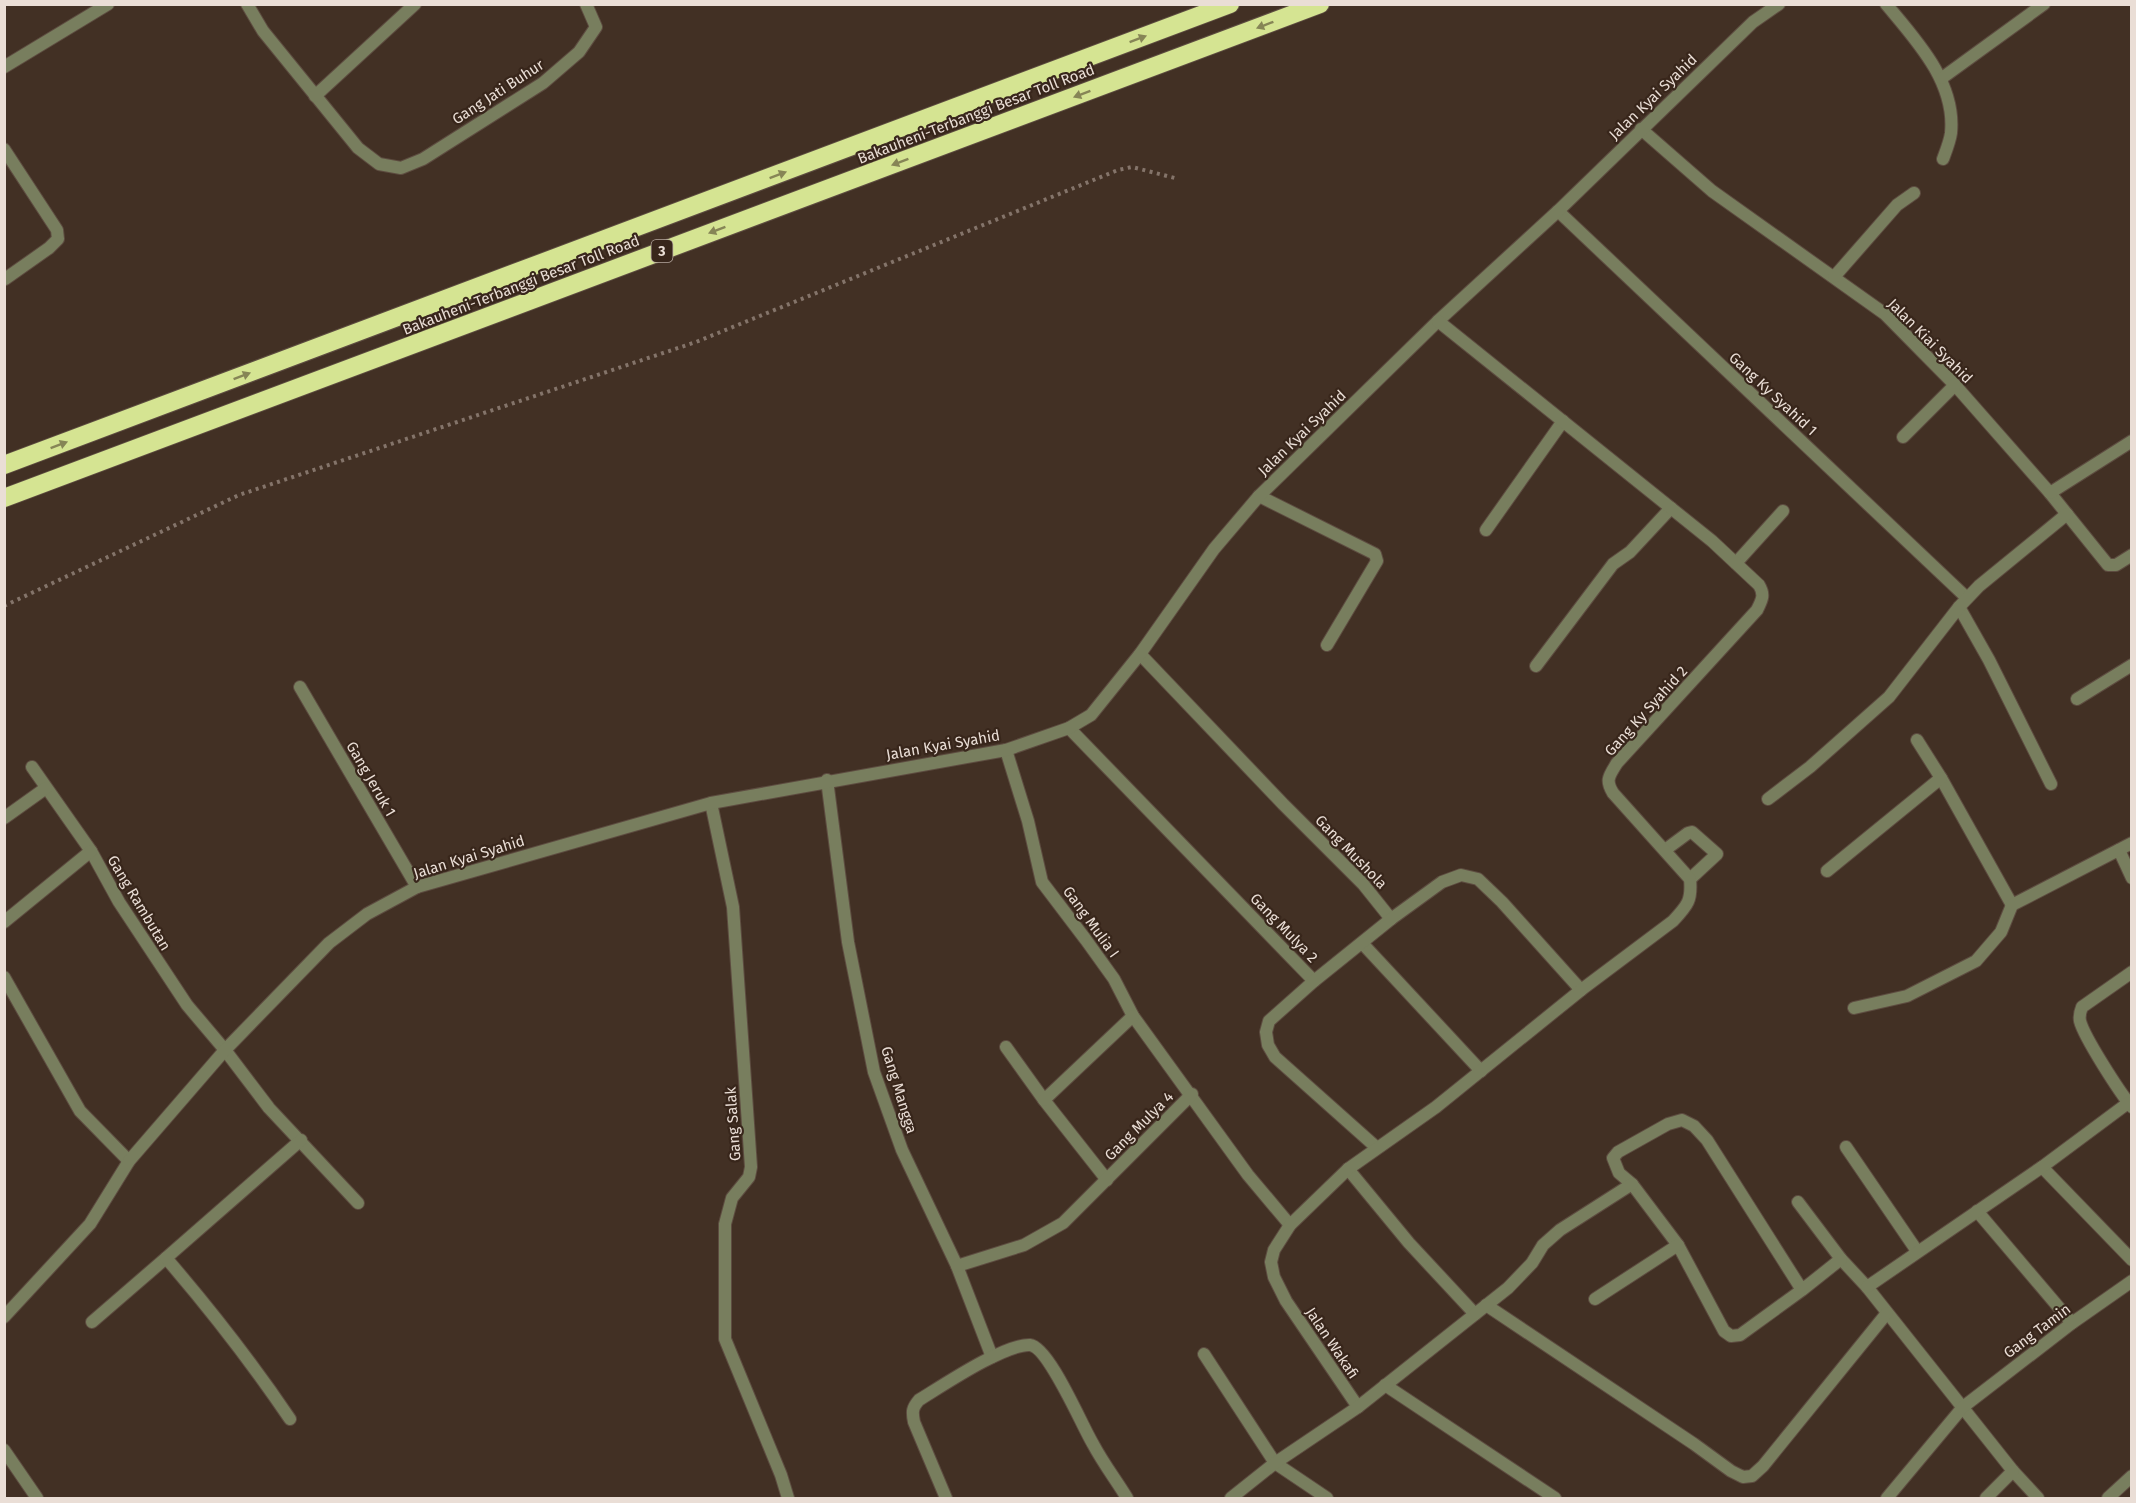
<svg xmlns="http://www.w3.org/2000/svg" width="2136" height="1503" font-family="'Fira Sans',sans-serif">
<rect width="100%" height="100%" fill="#423024"/>
<g fill="none" stroke-linecap="round" stroke-linejoin="round">
<g stroke="#5d4c40" stroke-width="14">
<g id="minor">
<polyline points="247,4 263,31 358,148 379,164 401,168 423,159 543,83 579,52 596,27 586,4"/>
<path d="M1886,4C1916,40 1956,82 1951,133C1950,141 1946,151 1943,159"/>
<polyline points="4,67 108,4"/>
<polyline points="1942,78 2044,4"/>
<polyline points="315,96 415,4"/>
<polyline points="1641,129 1712,191 1885,314 1955,385 2050,493 2108,565 2116,565 2132,555"/>
<polyline points="4,149 57,230 58,239 49,248 5,279"/>
<polyline points="1558,211 1967,598"/>
<polyline points="1834,277 1897,205 1914,193"/>
<polyline points="1903,437 1955,385"/>
<polyline points="2050,493 2132,441"/>
<polyline points="1259,496 1375,554 1377,561 1327,645"/>
<polyline points="1486,530 1563,421"/>
<polyline points="1736,563 1783,511"/>
<polyline points="1959,607 1989,660 2051,784"/>
<polyline points="1140,654 1283,804 1363,884 1391,919"/>
<polyline points="1536,666 1613,564 1630,552 1671,508"/>
<polyline points="300,687 417,887"/>
<polyline points="2077,699 2132,665"/>
<polyline points="1069,728 1314,981"/>
<polyline points="1917,740 1941,778 2012,905"/>
<polyline points="1006,750 1028,821 1042,882 1086,940 1114,979 1133,1016 1248,1175 1290,1225"/>
<polyline points="32,767 91,851 119,902 187,1005 225,1050 269,1108 358,1203"/>
<polyline points="827,780 848,942 874,1072 902,1150 957,1266 992,1357"/>
<polyline points="1768,799 1810,767 1889,697 1959,607 1979,586 2067,514"/>
<polyline points="711,803 733,907 751,1167 749,1177 732,1198 725,1224 725,1339 781,1475 788,1498"/>
<polyline points="4,818 46,788"/>
<polyline points="1665,850 1688,833 1692,832 1717,854 1690,879"/>
<polyline points="2119,850 2132,878"/>
<polyline points="1827,871 1941,778"/>
<polyline points="4,922 91,851"/>
<polyline points="1362,943 1481,1071"/>
<path d="M2132,972L2082,1007C2080,1012 2079,1016 2080,1021C2084,1037 2120,1093 2132,1107"/>
<polyline points="4,977 80,1111 129,1161"/>
<polyline points="1854,1008 1907,996 1976,961 2001,932 2012,905 2132,843"/>
<polyline points="1006,1047 1044,1100 1107,1180"/>
<polyline points="1044,1100 1133,1016"/>
<polyline points="1376,1147 1275,1057 1268,1045 1266,1032 1269,1021 1314,981 1391,919 1442,882 1461,875 1478,879 1502,902 1581,990"/>
<polyline points="1846,1147 1917,1251"/>
<polyline points="2042,1167 2132,1260"/>
<polyline points="1348,1169 1409,1243 1475,1314"/>
<polyline points="1798,1202 1841,1259 1867,1287 2013,1471 2038,1498"/>
<polyline points="1977,1211 2072,1323"/>
<polyline points="957,1266 1024,1245 1063,1223 1192,1094"/>
<polyline points="1867,1287 2042,1167 2128,1103"/>
<polyline points="1802,1290 1740,1335 1731,1336 1724,1331 1678,1245 1632,1184 1619,1173 1613,1158 1618,1152 1668,1124 1682,1120 1694,1126 1707,1140 1802,1290 1841,1259"/>
<polyline points="1595,1299 1678,1245"/>
<polyline points="1486,1305 1694,1444 1731,1471 1743,1477 1752,1476 1763,1466 1887,1313"/>
<polyline points="4,1317 90,1224 129,1161 225,1050 329,943 367,914 417,887 711,803 1006,750 1069,728 1091,715 1140,654 1214,549 1259,496 1438,321 1558,211 1753,22 1779,4"/>
<polyline points="92,1322 166,1258"/>
<polyline points="1204,1354 1275,1463 1327,1498"/>
<polyline points="1385,1385 1555,1498"/>
<path d="M1358,1407L1286,1301L1274,1277L1271,1262L1274,1250L1290,1225L1348,1169L1436,1107L1581,990L1673,921C1688,905 1692,900 1690,879L1613,793C1605,780 1609,776 1617,763L1757,610C1762,600 1765,595 1759,585L1712,541L1438,321"/>
<path d="M290,1419C252,1363 210,1309 166,1258L301,1140"/>
<polyline points="4,1450 37,1498"/>
<path d="M946,1498L914,1422C912,1412 912,1408 919,1400C942,1386 1004,1344 1030,1345C1049,1347 1082,1426 1093,1444C1103,1463 1116,1480 1127,1498"/>
<polyline points="1231,1498 1275,1463 1358,1407 1508,1288 1532,1263 1543,1245 1560,1230 1632,1184"/>
<polyline points="1887,1498 1963,1407 2072,1323 2132,1281"/>
<polyline points="1986,1498 2013,1471"/>
<polyline points="2108,1498 2132,1476"/>
</g>
</g>
<g stroke="#5d4c40" stroke-width="20">
<g id="motorway">
<polyline points="4,465 1230,4"/>
<polyline points="4,498 1320,4"/>
</g>
</g>
<polyline stroke="#84746a" stroke-width="4" stroke-dasharray="3 4.5" stroke-linecap="butt" points="4,606 239,495 696,342 1118,170 1132,167 1175,178"/>
<use href="#minor" stroke="#787e5e" stroke-width="12"/>
<use href="#motorway" stroke="#d5e492" stroke-width="18"/>
</g>
<defs><path id="oneway-solid" d="M-6-.8H1V-3.2L6.5 0L1 3.2V.8H-6Z" transform="scale(1.5)"/></defs>
<g fill="#868556">
<use href="#oneway-solid" transform="translate(1265 25) rotate(159)"/>
<use href="#oneway-solid" transform="translate(1138 39) rotate(-21)"/>
<use href="#oneway-solid" transform="translate(1082 94) rotate(159)"/>
<use href="#oneway-solid" transform="translate(900 162) rotate(159)"/>
<use href="#oneway-solid" transform="translate(778 175) rotate(-21)"/>
<use href="#oneway-solid" transform="translate(717 230) rotate(159)"/>
<use href="#oneway-solid" transform="translate(242 376) rotate(-21)"/>
<use href="#oneway-solid" transform="translate(59 445) rotate(-21)"/>
</g>
<g text-anchor="middle" stroke-width="4.5" stroke-linejoin="round" paint-order="stroke">
<rect fill="#38261b" stroke="#b5a79e" stroke-width="1.5" x="651.5" y="240" width="21" height="22" rx="4.5"/>
<g font-size="14" font-weight="bold" fill="#eaded6">
<text x="662" y="256">3</text>
</g>
<g font-size="15" fill="#eaded6" stroke="#38261b">
<text transform="translate(498 92) rotate(-33)" y="5">Gang Jati Buhur</text>
<text transform="translate(1653 97) rotate(-44)" y="5">Jalan Kyai Syahid</text>
<text transform="translate(976 114) rotate(-21)" y="5">Bakauheni-Terbanggi Besar Toll Road</text>
<text transform="translate(521 285) rotate(-21)" y="5">Bakauheni-Terbanggi Besar Toll Road</text>
<text transform="translate(1930 341) rotate(45)" y="5">Jalan Kiai Syahid</text>
<text transform="translate(1773 394) rotate(43)" y="5">Gang Ky Syahid 1</text>
<text transform="translate(1302 433) rotate(-44)" y="5">Jalan Kyai Syahid</text>
<text transform="translate(1646 711) rotate(-48)" y="5">Gang Ky Syahid 2</text>
<text transform="translate(943 745) rotate(-10)" y="5">Jalan Kyai Syahid</text>
<text transform="translate(371 779) rotate(60)" y="5">Gang Jeruk 1</text>
<text transform="translate(1351 852) rotate(46)" y="5">Gang Mushola</text>
<text transform="translate(469 857) rotate(-17)" y="5">Jalan Kyai Syahid</text>
<text transform="translate(139 903) rotate(59)" y="5">Gang Rambutan</text>
<text transform="translate(1091 922) rotate(54)" y="5">Gang Mulia I</text>
<text transform="translate(1284 928) rotate(46)" y="5">Gang Mulya 2</text>
<text transform="translate(899 1090) rotate(73)" y="5">Gang Mangga</text>
<text transform="translate(733 1124) rotate(-94)" y="5">Gang Salak</text>
<text transform="translate(1139 1126) rotate(-45)" y="5">Gang Mulya 4</text>
<text transform="translate(2037 1331) rotate(-37)" y="5">Gang Tamin</text>
<text transform="translate(1332 1343) rotate(56)" y="5">Jalan Wakafi</text>
</g>
</g>
<rect width="2136" height="1503" fill="none" stroke="#eaded6" stroke-width="12"/>
</svg>
